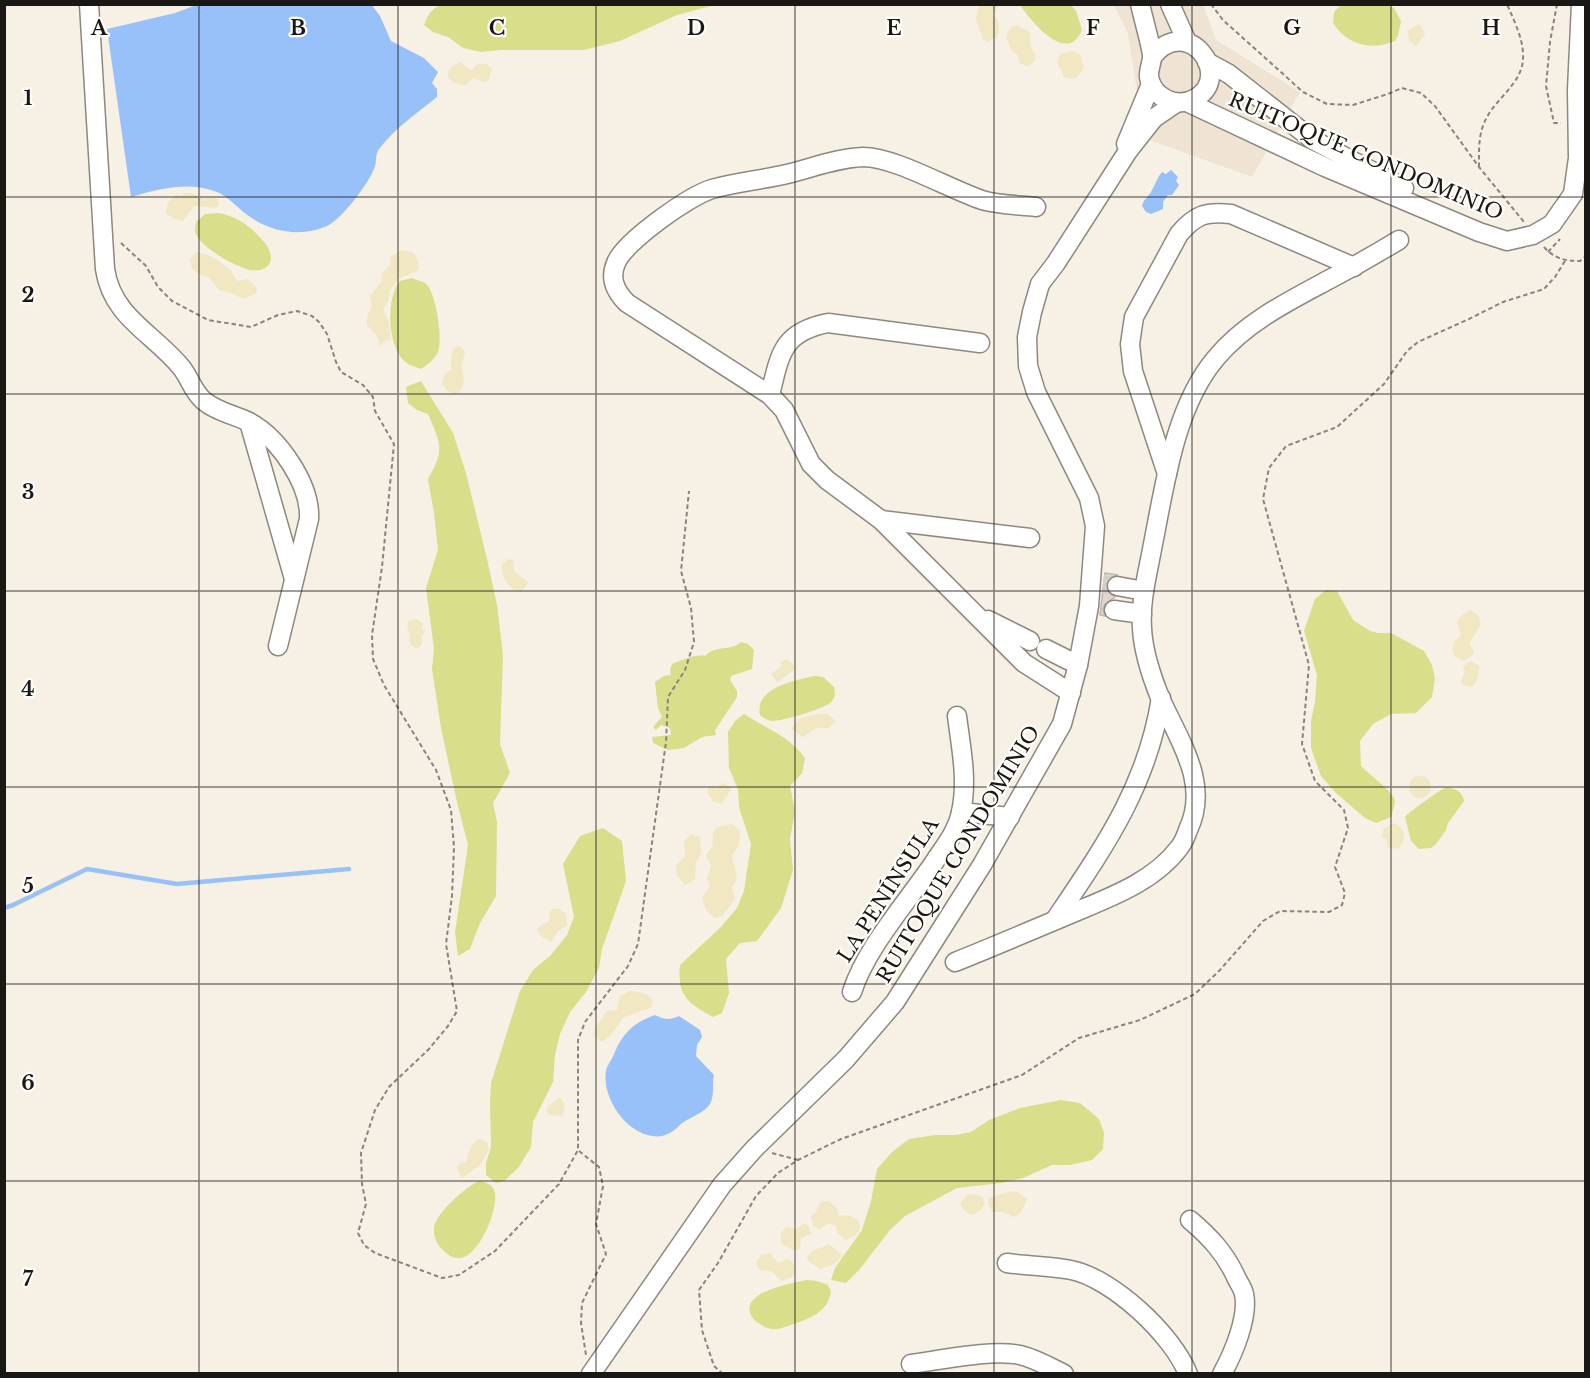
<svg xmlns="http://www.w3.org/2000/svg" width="1590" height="1378" font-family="'Libre Baskerville',serif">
<rect width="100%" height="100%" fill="#f6f0e5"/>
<polygon fill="#efe4d3" points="1114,5 1203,5 1216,40 1300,92 1252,177 1144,138 1128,33"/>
<g fill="#d9de8b">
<path d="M441,5V4L715,5L677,15L620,41L584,50H500L481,52L463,48L448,37L433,32L424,25C427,16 432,8 441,5Z"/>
<path d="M1020,5H1071L1076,11L1082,30C1067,66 1031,21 1020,5Z"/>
<path d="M1341,5H1387L1394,8L1401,21L1398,36L1395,41C1371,51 1347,45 1333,23L1334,12Z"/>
<path d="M218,213C237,216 252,227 264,242C277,257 271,273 250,270C236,267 197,246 195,231C195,229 196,224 196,222L205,214Z"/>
<path d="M412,278C416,280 422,281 426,284C436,292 443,340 438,352C434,360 428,364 421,369C417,367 411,366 408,364C387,350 385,299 400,281Z"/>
<path d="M421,381L453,433L466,473L487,559L497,605L503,655L500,744L510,773L493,803L497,822L496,896L480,923L470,949L458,956L455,932L468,845L457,802L441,728L432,669L434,649L426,588L438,550L434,513L428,479C445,449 441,445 428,414L417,410L408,403L406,387Z"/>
<path d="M1326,590L1337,591L1353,620L1370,631L1378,633H1391L1424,651L1432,665L1435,678L1432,697L1416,713L1391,714L1373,724L1360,741L1361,766C1369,775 1395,792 1395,802C1394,807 1392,813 1391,817L1376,823L1365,818L1336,793L1321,776L1311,748V721L1315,702L1317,675L1304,631L1315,599Z"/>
<path d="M741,642L748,644L754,650L752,669L731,676L730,680L737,691V697L715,730L716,735L702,737L684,748L668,750L653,743L652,737L671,735L670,728L661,725L656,730L653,727L662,717L658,708L655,682L664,676L671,675L670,670L672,664C681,660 697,654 705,656C717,644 730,652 741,642Z"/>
<path d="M815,676L823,677L834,687C835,692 836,697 832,701C828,708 782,721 773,721C768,721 765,719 760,715C754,688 795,680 815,676Z"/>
<path d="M744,714C765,728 790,736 805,758L802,773L790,786L795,811L790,839L793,870L781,908L757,941L740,943L726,959L729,993L722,1013L713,1017C688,1003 677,996 680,965L721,927L737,908L744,891L751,844L739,807L738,789L729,768L728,732L735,721Z"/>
<path d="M1447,787C1456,789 1462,791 1464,801L1448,823L1446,830L1436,844L1431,848L1419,849L1411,841L1405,817C1409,812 1441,789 1447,787Z"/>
<polygon points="603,828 622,841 626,881 602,949 599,968 586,992 570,1012 560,1034 555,1055 553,1082 533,1122 531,1147 519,1167 504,1181 496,1183 486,1175 486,1163 491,1147 490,1103 491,1083 520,991 533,970 551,955 567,935 574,917 563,864 580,836"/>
<polygon points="1061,1100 1080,1103 1099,1119 1104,1133 1103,1149 1092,1160 1070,1165 1052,1165 1023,1178 1001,1183 957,1188 905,1216 890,1230 859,1270 846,1283 831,1280 835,1268 862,1230 871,1201 877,1169 892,1152 909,1139 935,1135 955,1135 971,1132 989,1120 1020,1108"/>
<path d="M479,1181C485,1182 492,1184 494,1190C501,1207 477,1262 457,1258C451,1258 445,1252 441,1248C436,1243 433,1234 434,1227C436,1213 467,1186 479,1181Z"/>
<path d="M807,1280L817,1281L828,1285L831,1292C828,1311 811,1318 794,1324C787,1326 779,1330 772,1329C765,1328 756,1323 752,1317C737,1292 793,1283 807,1280Z"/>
</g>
<g fill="#f1e7c2">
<path d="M979,5H999L993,15C1001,22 1000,28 997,37L987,42L983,39L976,19Z"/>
<polygon points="1418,24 1421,26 1425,34 1416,47 1410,42 1407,31"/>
<path d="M1016,25L1030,32C1031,36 1029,39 1030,43C1032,53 1043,59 1027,66L1020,63L1017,54L1012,51L1006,38L1011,27Z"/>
<polygon points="1074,51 1080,55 1084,67 1078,77 1071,79 1064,77 1057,63 1061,53"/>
<path d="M460,62L471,70L478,64H487L492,68L489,80L484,82L473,78L466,85C445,85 441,70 460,62Z"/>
<path d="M186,193L198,195L204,199L212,197L218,199L219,203L216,208L194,206L183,221L174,219L166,213C166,204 169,200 176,195L180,196Z"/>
<path d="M402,250L414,253C417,260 421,264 417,271L398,279L390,291L388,301L383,310L389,323L391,341L386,340L380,346L377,336L367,325V316L372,307L370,296L381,282L382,273L390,266L391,256Z"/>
<path d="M196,252C204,252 227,264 232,272C234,275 235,278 237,281L248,279L258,289L255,294L243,299L231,293L219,290C213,283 211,276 202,276L192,269L190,260Z"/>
<path d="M459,346L464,350L465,354L461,365C463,377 467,382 458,393L453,394L446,390L442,383L445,374L451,369C452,361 450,356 454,348Z"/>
<path d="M508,559L513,560L514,571L528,582L521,593C508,588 501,578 502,564Z"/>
<polygon points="1470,610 1478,615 1481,624 1469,643 1474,652 1469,658 1464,661 1455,657 1452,649 1454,642 1461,635 1457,622 1462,615"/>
<polygon points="416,619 423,623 422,628 425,632 422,636 422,644 417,649 411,645 409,638 410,634 407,627 409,621"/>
<polygon points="787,659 795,666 794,670 777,682 771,674 782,666 781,662"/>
<polygon points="1471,661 1480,666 1476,683 1472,687 1463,685 1461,682 1465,672 1463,669 1465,665"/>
<path d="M821,714H828L835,721L829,728H816L803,737L792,729C796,716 809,716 821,714Z"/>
<circle cx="1420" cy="787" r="11"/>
<polygon points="723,783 730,787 731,790 721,804 713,801 707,792 709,787 713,786 717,787"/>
<path d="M1394,823C1406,829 1407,839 1398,849L1388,847L1386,839L1382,836L1384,828Z"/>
<path d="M732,824L740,831L739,844L732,856C733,869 742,875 732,887L735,899L722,916L715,918L706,910L702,898L710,886L707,877L711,866L706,856L713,845C711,827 716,827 732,824Z"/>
<polygon points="691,834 700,837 701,853 696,862 695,879 685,885 677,875 676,865 685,856 684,842"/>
<polygon points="553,908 559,909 566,914 567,925 558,931 551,942 542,937 537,930 539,927 549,921 550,912"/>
<path d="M630,991C639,992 649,992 653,1002L650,1008L622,1018C618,1026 611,1037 602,1042L594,1036L595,1028L607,1011L617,1010L620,996Z"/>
<path d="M560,1097C564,1103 566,1110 562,1116L549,1115L546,1112L548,1106Z"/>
<polygon points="478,1139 487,1142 489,1149 480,1165 462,1178 457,1168 458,1165 466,1161 471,1146"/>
<polygon points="1012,1191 1018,1192 1027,1199 1021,1212 1014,1217 1003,1212 992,1212 988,1203 990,1197"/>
<polygon points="973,1194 983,1197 984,1204 981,1210 971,1215 963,1209 960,1203 967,1195"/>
<polygon points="824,1201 829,1201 837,1209 839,1216 848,1215 858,1220 860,1228 856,1235 846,1240 838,1234 836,1225 828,1224 819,1229 813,1226 811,1216 817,1211 820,1203"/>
<path d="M804,1223L808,1225L811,1234L801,1238L800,1248L795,1251L783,1245C779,1238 780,1232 786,1227L797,1229Z"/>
<polygon points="829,1244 842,1255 835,1264 820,1269 808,1261 807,1256 812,1251"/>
<path d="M770,1253L778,1263L787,1259L792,1261L796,1269L792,1277L782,1281C779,1279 774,1272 770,1271C763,1269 759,1275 756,1262L761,1255Z"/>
</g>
<g fill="#99c1f9">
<path d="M199,4L372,5L380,16L391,41L424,58L438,72L432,83L437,89V97C417,113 395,128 379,149C375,154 377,160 375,166C371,181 341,220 327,226C300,238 269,232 246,214C237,207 227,196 217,192C188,181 159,189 131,197L107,29L175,13Z"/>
<path d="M1171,170L1178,177L1176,181L1179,185L1172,195H1168L1163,202V209L1151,214L1146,212L1142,206C1144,198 1149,197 1152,190C1156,183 1157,178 1162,172L1166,174Z"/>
<path d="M655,1015C665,1020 670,1020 679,1016L700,1030L702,1037L697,1045L696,1056L714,1075C712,1083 714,1091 712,1098C710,1112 691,1116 681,1124C676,1129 670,1134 662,1136C631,1141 601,1100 606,1071C607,1065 612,1060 614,1054C622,1034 634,1022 655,1015Z"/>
</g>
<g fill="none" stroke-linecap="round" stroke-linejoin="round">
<polyline stroke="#99c1f9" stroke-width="4.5" points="4,908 13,905 87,869 177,884 349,869"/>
</g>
<polygon fill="#e3d6d1" stroke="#c3b5b1" stroke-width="1.5" points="1105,573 1118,575 1109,578 1106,583 1107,590 1115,597 1105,604 1103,609 1105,616 1100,615"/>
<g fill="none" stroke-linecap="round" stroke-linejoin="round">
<polyline stroke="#d5d0c6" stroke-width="18" stroke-dasharray="18 9" stroke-linecap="butt" points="1103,584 1117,586"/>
<g stroke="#8e887e" stroke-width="21">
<g id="minor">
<path d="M89,4L105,269C112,317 153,333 181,367C190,378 193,392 204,401C217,412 235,415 249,422C279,438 311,485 309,519L278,646"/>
<path d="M1140,4C1144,21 1149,38 1152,54C1153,62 1148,69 1149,77C1153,98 1177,109 1196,98C1234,75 1187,13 1152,57"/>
<polyline points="1170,4 1187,42"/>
<polyline points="1207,62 1229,74 1313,140 1404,188"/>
<polyline points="1187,102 1325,167 1479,232 1507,241 1533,235 1552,224 1573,194 1578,158 1577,90 1581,4"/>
<polyline points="1126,144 1151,84"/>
<path d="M1036,207C1019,205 998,205 982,200C949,189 895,157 863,157C837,158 812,168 787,174C762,180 736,182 712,189C689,196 624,242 616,263C609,279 616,292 627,303L770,395L784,410L811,464L827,480L881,520L1024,663L1071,693"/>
<path d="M770,395C780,354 782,332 828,323L980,343"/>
<polyline points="249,422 294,579"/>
<path d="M1167,474L1133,371L1130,344L1134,317L1179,234C1195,215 1206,211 1231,214L1354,267"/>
<polyline points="881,520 1030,538"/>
<polyline points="1117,586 1144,591"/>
<polyline points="1114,610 1142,614"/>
<polyline points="988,620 1030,641"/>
<polyline points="1046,649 1078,665"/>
<polyline points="961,812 1010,817"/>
<path d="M1055,920C1104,847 1147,787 1161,698"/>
<path d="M955,962C990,948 1025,933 1061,918C1102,900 1151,885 1179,848C1183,843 1186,836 1188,830C1210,784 1180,742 1161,700C1152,678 1143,652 1142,628C1140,600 1148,572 1153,544C1165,484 1175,406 1216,358C1246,322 1289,301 1330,279C1353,267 1376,254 1399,240"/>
<path d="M852,992C866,948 907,902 933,864C944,847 957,832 961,812C968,780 961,748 957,716"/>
<path d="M1190,1220C1210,1237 1225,1253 1236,1277C1238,1282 1243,1288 1244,1294C1249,1317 1233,1354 1222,1374"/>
<path d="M1007,1263C1028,1266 1050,1266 1071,1270C1112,1278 1173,1335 1188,1374"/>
<path d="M911,1364C942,1360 991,1349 1020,1355C1036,1359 1050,1367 1064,1374"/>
<polyline points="591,1374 722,1185 754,1149 846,1059 895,1002 982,865 1062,724 1078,665 1089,606 1095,526 1089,498 1036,392 1028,366 1027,337 1032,312 1040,284 1056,263 1128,151 1154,118 1176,103"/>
</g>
</g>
<g stroke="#89847d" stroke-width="2" stroke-dasharray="4.5 3" stroke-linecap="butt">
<polyline points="1211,4 1223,20 1303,92 1327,104 1353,105 1388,94 1402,88 1421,93 1435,106 1479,167 1524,222"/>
<polyline points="1557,4 1550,42 1546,86 1554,123 1561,123"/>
<path d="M1479,167C1479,149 1478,133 1487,117C1497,98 1523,82 1523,58C1524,40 1514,21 1507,4"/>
<polyline points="121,243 146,266 158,287 172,301 208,320 251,327 278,315 297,311 312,316 319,322 327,334 336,362 341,372 363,385 373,397 375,411 394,444 382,567 372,635 373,659 384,685 436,770 451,810 454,847 452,896 446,944 457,1011 448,1026 429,1049 389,1087 375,1110 361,1153 362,1184 366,1204 358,1233 364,1245 375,1253 442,1278 459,1275 495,1251 559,1184 578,1150 578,1040 585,1022 628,966 638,944 666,742 668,697 685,670 694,642 691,608 681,571 689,491"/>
<path d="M1544,247C1555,259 1565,261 1580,261L1586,256"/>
<polyline points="1548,252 1560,239"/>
<polyline points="579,1151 599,1167 603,1186 596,1224 606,1254 582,1303 581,1323 586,1355"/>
<polyline points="772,1153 798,1160"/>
<polyline points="723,1374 714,1366 702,1330 699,1290 718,1263 756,1196 778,1173 798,1160 841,1139 1022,1075 1079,1038 1140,1020 1195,994 1220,970 1263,921 1280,911 1329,912 1342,905 1345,893 1335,867 1348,828 1344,810 1315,781 1302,744 1309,665 1263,499 1269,468 1286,446 1337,427 1384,384 1407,351 1418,342 1469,319 1503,302 1544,289 1555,277 1565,261"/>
</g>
<use href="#minor" stroke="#fff" stroke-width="18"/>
</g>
<path fill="none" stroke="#1a1814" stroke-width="1.5" stroke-opacity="0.55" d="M199,4V1374M398,4V1374M596,4V1374M795,4V1374M994,4V1374M1192,4V1374M1391,4V1374M4,197H1586M4,394H1586M4,591H1586M4,787H1586M4,984H1586M4,1181H1586"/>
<g text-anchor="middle" stroke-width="4.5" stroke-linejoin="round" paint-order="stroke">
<g font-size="20" fill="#1a1814" stroke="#fffefb">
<text transform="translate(1366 156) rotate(23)" y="7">RUITOQUE CONDOMINIO</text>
<text transform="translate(958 854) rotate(-59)" y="7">RUITOQUE CONDOMINIO</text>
<text transform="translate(888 890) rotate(-57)" y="7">LA PENÍNSULA</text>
</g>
</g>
<g font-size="20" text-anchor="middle" font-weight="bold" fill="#1a1814" stroke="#fffefb" stroke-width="4.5" stroke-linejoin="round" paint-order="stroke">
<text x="99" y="35">A</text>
<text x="298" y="35">B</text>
<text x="497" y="35">C</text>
<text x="696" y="35">D</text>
<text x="894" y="35">E</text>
<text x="1093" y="35">F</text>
<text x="1292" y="35">G</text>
<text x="1491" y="35">H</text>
<text x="28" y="105">1</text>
<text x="28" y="302">2</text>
<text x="28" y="499">3</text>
<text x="28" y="696">4</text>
<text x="28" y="893">5</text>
<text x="28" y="1090">6</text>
<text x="28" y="1286">7</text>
</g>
<rect width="1590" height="1378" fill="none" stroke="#1a1814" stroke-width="12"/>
</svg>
